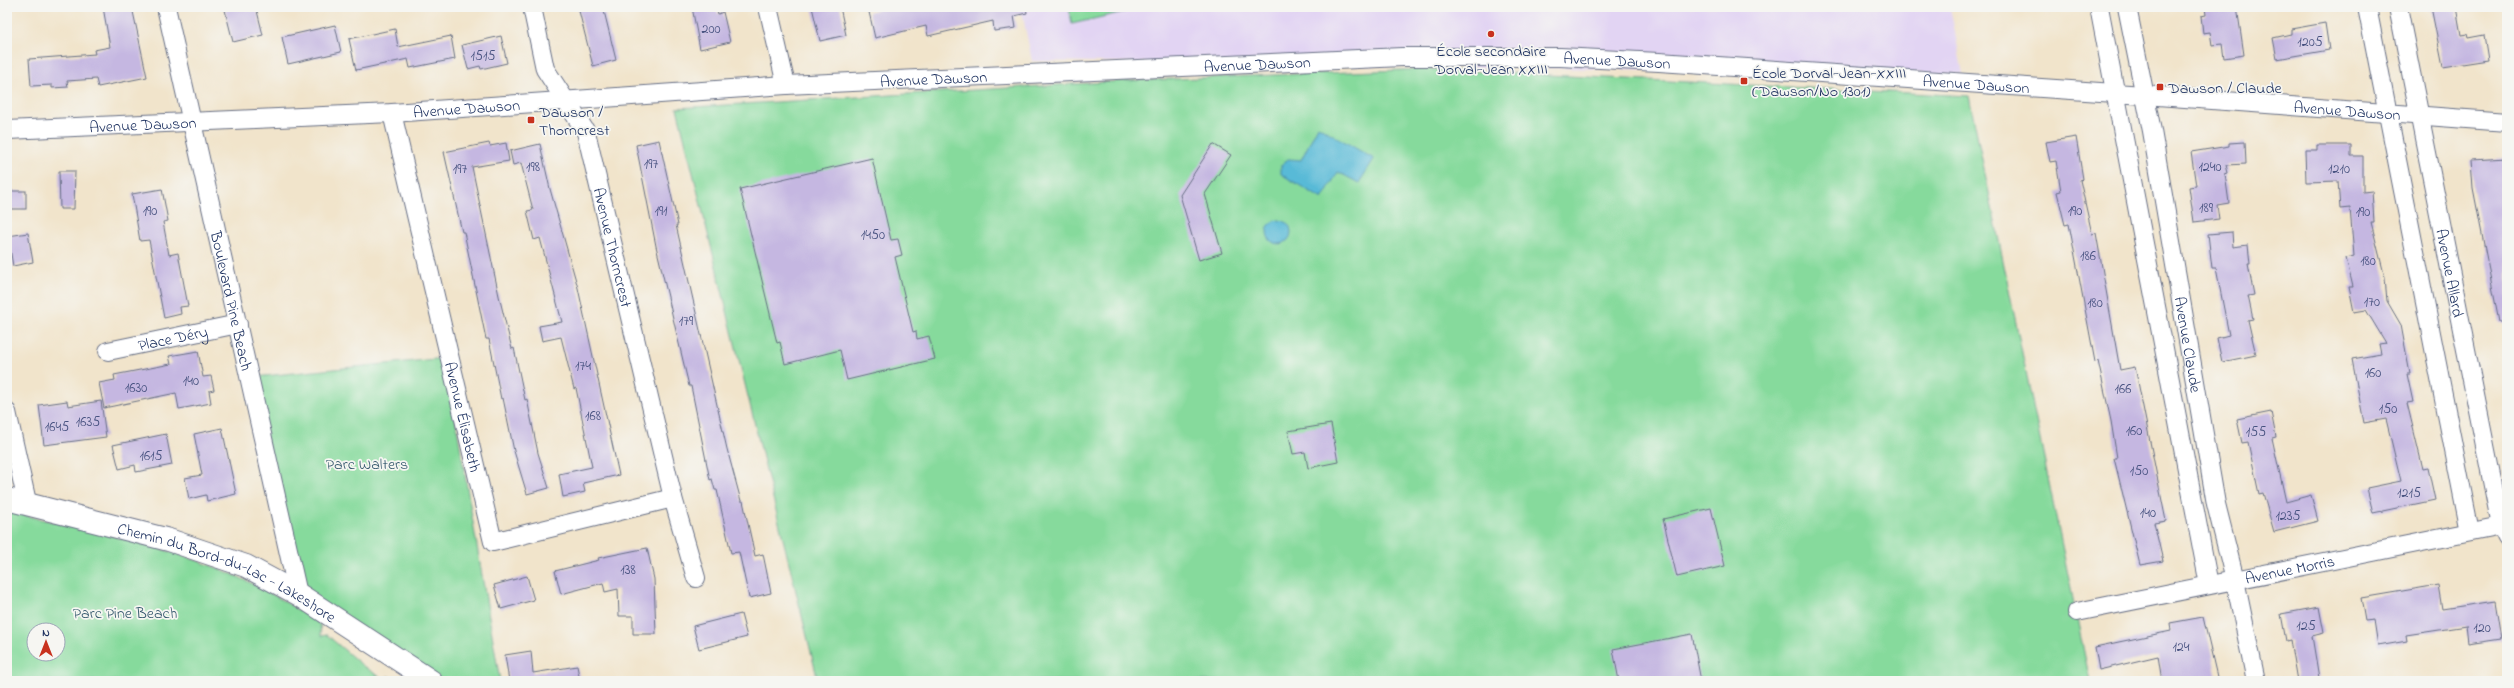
<svg xmlns="http://www.w3.org/2000/svg" width="2514" height="688" font-family="'Indie Flower',sans-serif">
<rect width="100%" height="100%" fill="#f6f6f2"/>
<filter id="ink" filterUnits="userSpaceOnUse"><feTurbulence type="fractalNoise" baseFrequency=".025" numOctaves="2"/><feDisplacementMap in="SourceGraphic" scale="8" xChannelSelector="R" yChannelSelector="G"/><feConvolveMatrix kernelMatrix="1 2 1 2 8 2 1 2 1" color-interpolation-filters="sRGB"/></filter>
<filter id="wash" filterUnits="userSpaceOnUse"><feTurbulence type="fractalNoise" baseFrequency=".012" numOctaves="4" result="noise"/><feDisplacementMap in="SourceGraphic" scale="16" xChannelSelector="R" yChannelSelector="G"/><feGaussianBlur stdDeviation="0.9" result="paint"/><feColorMatrix in="noise" values="0 0 0 0 0 0 0 0 0 0 0 0 0 0 0 0 0 1.4 0 .05"/><feComposite in="paint" operator="in"/></filter>
<g filter="url(#wash)">
<rect width="100%" height="100%" fill="#f1e4cb"/>
<polygon fill="#e2d4f3" points="1021,7 1950,7 1963,74 1032,61"/>
<g fill="#86da9c" stroke="#50847d" fill-rule="evenodd">
<polygon points="1069,7 1145,7 1072,24"/>
<polygon points="1426,69 1969,96 2090,681 818,681 677,108 1123,81"/>
<polygon points="445,358 500,681 431,681 298,594 254,377"/>
<path d="M7,511C80,529 157,543 227,572C260,586 290,604 320,624L321,636L327,635L363,666L385,680L388,676L396,681H7ZM34,630H58V654H34Z"/>
</g>
<g fill="#59bad7" stroke="#3a749a">
<polygon points="1318,126 1374,159 1359,183 1338,172 1322,199 1281,174 1281,165 1288,159 1301,160"/>
<circle cx="1279" cy="232" r="12"/>
</g>
<g id="blocks">
<g fill="#c5b7e1">
<polygon points="103,7 132,7 147,77 98,87 96,79 67,81 68,87 52,88 52,85 31,86 29,59 95,54 94,50 110,47"/>
<polygon points="237,7 256,7 263,35 233,42 225,10"/>
<polygon points="578,7 603,7 616,60 593,66"/>
<polygon points="692,7 716,7 718,14 723,12 730,42 700,49"/>
<polygon points="812,7 840,7 846,35 820,41"/>
<polygon points="889,7 1026,7 1027,13 1014,16 1016,28 994,31 993,21 928,36 926,26 875,38 869,12"/>
<polygon points="2205,7 2237,7 2244,55 2224,58 2222,44 2212,45 2210,32 2203,33 2201,16 2206,15"/>
<polygon points="2431,7 2456,7 2461,35 2467,34 2468,38 2484,35 2488,60 2443,67"/>
<polygon points="2325,23 2329,50 2277,59 2273,38 2291,34 2291,29"/>
<polygon points="335,25 341,52 288,64 282,37"/>
<polygon points="395,29 398,47 451,36 455,59 410,68 408,59 356,70 349,39"/>
<polygon points="501,36 507,63 481,69 480,66 468,69 462,45"/>
<polygon points="2076,137 2083,179 2080,180 2092,234 2096,233 2120,370 2135,367 2166,521 2154,523 2163,561 2140,565 2114,458 2117,458 2111,421 2098,361 2095,362 2069,224 2065,225 2057,192 2061,191 2056,161 2050,162 2046,142"/>
<polygon points="659,140 678,225 676,225 727,449 741,501 743,501 755,556 763,554 771,593 749,598 739,552 731,553 717,490 715,490 712,479 710,480 691,386 689,386 656,246 636,145"/>
<polygon points="2245,142 2246,164 2226,165 2228,173 2225,174 2229,203 2217,205 2219,219 2194,222 2189,187 2196,186 2191,152 2229,146 2229,143"/>
<polygon points="489,143 490,146 506,143 509,161 472,167 499,296 512,349 514,348 525,400 527,399 538,453 549,488 527,494 514,451 503,398 501,399 489,339 486,339 464,232 462,232 444,152"/>
<polygon points="540,144 550,189 578,288 619,475 583,483 585,492 563,497 559,474 592,467 576,388 574,389 561,337 542,341 539,326 562,322 540,238 534,240 527,211 533,210 521,163 513,165 510,151"/>
<polygon points="1213,144 1231,155 1205,194 1222,253 1199,260 1180,195"/>
<polygon points="2317,145 2351,145 2351,156 2363,156 2363,192 2372,191 2374,222 2371,222 2385,278 2387,301 2401,325 2410,374 2407,374 2413,402 2407,403 2423,469 2428,468 2435,500 2373,513 2367,488 2401,481 2386,419 2364,423 2352,359 2381,354 2379,344 2386,343 2366,310 2354,312 2349,287 2353,287 2346,258 2354,256 2350,208 2340,209 2338,181 2306,182 2305,150 2317,150"/>
<polygon points="872,158 891,240 898,239 902,255 895,257 913,332 916,331 917,339 929,336 935,359 847,380 840,350 785,364 780,342 777,343 740,189"/>
<polygon points="2507,158 2507,322 2499,322 2473,188 2471,160"/>
<polygon points="59,171 75,171 74,209 60,209"/>
<polygon points="162,189 168,221 163,222 169,255 178,253 188,306 180,307 181,314 164,318 149,240 140,241 132,194"/>
<rect x="7" y="191" width="19" height="18"/>
<polygon points="2232,232 2233,247 2248,245 2250,264 2248,264 2254,295 2248,296 2253,319 2248,320 2256,355 2222,362 2217,338 2229,335 2216,268 2212,268 2208,234"/>
<polygon points="28,233 33,262 13,266 8,236"/>
<polygon points="198,351 203,377 211,376 214,390 209,391 211,403 179,409 176,393 104,408 99,383 115,380 114,375 171,364 169,356"/>
<polygon points="67,401 68,406 101,401 106,437 44,445 39,405"/>
<polygon points="2271,412 2276,437 2272,438 2286,502 2311,495 2318,521 2274,532 2263,493 2259,494 2248,442 2242,443 2237,419"/>
<polygon points="1331,424 1338,462 1308,468 1305,452 1293,454 1288,431"/>
<polygon points="222,428 236,494 207,501 206,495 189,499 185,478 202,475 194,434"/>
<polygon points="166,434 172,465 136,472 135,465 119,469 113,445"/>
<polygon points="1711,508 1725,566 1677,577 1663,519"/>
<polygon points="647,548 654,579 656,634 633,634 633,616 619,616 618,589 605,592 603,583 561,594 555,571 599,560 598,558"/>
<polygon points="527,576 534,600 501,609 494,585"/>
<polygon points="2438,585 2442,609 2495,601 2501,639 2468,644 2466,626 2406,635 2407,641 2378,646 2374,620 2365,621 2361,598"/>
<polygon points="2319,607 2324,633 2312,636 2319,678 2297,681 2290,640 2286,641 2281,614"/>
<polygon points="741,614 747,637 699,649 693,626"/>
<polygon points="2203,617 2218,681 2162,681 2158,656 2099,670 2095,647 2171,631 2170,623"/>
<polygon points="1692,634 1701,681 1619,681 1613,649"/>
<polygon points="531,651 533,673 577,666 580,681 509,681 505,655"/>
</g>
</g>
</g>
<g filter="url(#ink)">
<use href="#blocks" fill-opacity="0" stroke="#666e84" stroke-width="1"/>
<g fill="none" stroke-linecap="round" stroke-linejoin="round">
<g stroke="#666e84" stroke-width="20">
<g id="street">
<path id="s1" d="M166,7L298,594"/>
<path id="s2" d="M532,7L545,69L586,132L673,498L696,578"/>
<polyline points="768,7 786,85"/>
<polyline points="2099,7 2209,585"/>
<path id="s3" d="M2127,7L2152,131L2216,504L2235,580L2256,681"/>
<polyline points="2367,7 2470,532"/>
<path id="s4" d="M2398,7L2501,526L2507,538"/>
<path id="s5" d="M392,113L493,542L673,498"/>
<path id="s6" d="M7,130L392,113L786,85L1402,57H1560L1659,62L2144,95L2507,122"/>
<path id="s7" d="M108,351L238,324"/>
<polyline points="7,412 27,502"/>
<path id="s8" d="M2077,612L2501,526"/>
</g>
</g>
<g stroke="#666e84" stroke-width="24">
<g id="secondary">
<path id="s9" d="M7,499L169,540L246,566L298,594L431,681"/>
</g>
</g>
<use href="#street" stroke="#fff" stroke-width="18"/>
<use href="#secondary" stroke="#fff" stroke-width="22"/>
</g>
</g>
<g fill="#c8321e" stroke="#f6f6f2" stroke-width="1.5">
<circle cx="1491" cy="34" r="4"/>
<rect x="1740" y="77" width="8" height="8" rx="2"/>
<rect x="2156" y="83" width="8" height="8" rx="2"/>
<rect x="527" y="116" width="8" height="8" rx="2"/>
</g>
<g text-anchor="middle" stroke-width="3.5" stroke-linejoin="round" paint-order="stroke">
<g font-size="14" fill="#46517f">
<text x="711" y="33">200</text>
<text x="2310" y="46">1205</text>
<text x="483" y="60">1515</text>
<text x="651" y="168">197</text>
<text x="533" y="171">198</text>
<text x="2210" y="171">1240</text>
<text x="460" y="173">197</text>
<text x="2339" y="173">1210</text>
<text x="2206" y="212">189</text>
<text x="150" y="215">190</text>
<text x="661" y="215">191</text>
<text x="2075" y="215">190</text>
<text x="2363" y="216">190</text>
<text x="873" y="239">1450</text>
<text x="2088" y="260">186</text>
<text x="2368" y="265">180</text>
<text x="2372" y="306">170</text>
<text x="2095" y="307">180</text>
<text x="686" y="325">179</text>
<text x="583" y="370">174</text>
<text x="2373" y="377">160</text>
<text x="191" y="385">140</text>
<text x="136" y="392">1630</text>
<text x="2123" y="393">166</text>
<text x="2388" y="413">150</text>
<text x="593" y="420">168</text>
<text x="88" y="426">1635</text>
<text x="57" y="431">1645</text>
<text x="2134" y="435">160</text>
<text x="2256" y="436">155</text>
<text x="151" y="460">1615</text>
<text x="2139" y="475">150</text>
<text x="2409" y="497">1215</text>
<text x="2148" y="517">140</text>
<text x="2288" y="520">1235</text>
<text x="628" y="574">138</text>
<text x="2306" y="630">125</text>
<text x="2482" y="632">120</text>
<text x="2181" y="651">124</text>
</g>
<g font-size="16" fill="#1b2f5e" stroke="#f6f6f2" text-anchor="start">
<text x="1491" y="56" text-anchor="middle">École secondaire<tspan x="1491" dy="18">Dorval-Jean XXIII</tspan></text>
<text x="1752" y="78">École Dorval-Jean-XXIII<tspan x="1752" dy="18">(Dawson/No 1301)</tspan></text>
<text x="2168" y="93">Dawson / Claude</text>
<text x="539" y="117">Dawson /<tspan x="539" dy="18">Thorncrest</tspan></text>
</g>
<g font-size="16" fill="#1b2f5e" stroke="#f6f6f2">
<text dy="6" stroke="none"><textPath href="#s6" startOffset="1612">Avenue Dawson</textPath></text>
<text dy="6" stroke="none"><textPath href="#s6" startOffset="1252">Avenue Dawson</textPath></text>
<text dy="6" stroke="none"><textPath href="#s6" startOffset="928">Avenue Dawson</textPath></text>
<text dy="6" stroke="none"><textPath href="#s6" startOffset="1972">Avenue Dawson</textPath></text>
<text dy="6" stroke="none"><textPath href="#s6" startOffset="460">Avenue Dawson</textPath></text>
<text dy="6" stroke="none"><textPath href="#s6" startOffset="2344">Avenue Dawson</textPath></text>
<text dy="6" stroke="none"><textPath href="#s6" startOffset="136">Avenue Dawson</textPath></text>
<text dy="6" stroke="none"><textPath href="#s2" startOffset="257">Avenue Thorncrest</textPath></text>
<text dy="6" stroke="none"><textPath href="#s4" startOffset="271">Avenue Allard</textPath></text>
<text dy="6" stroke="none"><textPath href="#s1" startOffset="301">Boulevard Pine Beach</textPath></text>
<text dy="6" stroke="none"><textPath href="#s7" startOffset="66">Place Déry</textPath></text>
<text dy="6" stroke="none"><textPath href="#s3" startOffset="343">Avenue Claude</textPath></text>
<text dy="6" stroke="none"><textPath href="#s5" startOffset="312">Avenue Élisabeth</textPath></text>
<text dy="6" stroke="none"><textPath href="#s8" startOffset="217">Avenue Morris</textPath></text>
<text dy="6" stroke="none"><textPath href="#s9" startOffset="233">Chemin du Bord-du-Lac - Lakeshore</textPath></text>
</g>
<g font-size="16" fill="#365a6e" stroke="#f6f6f2">
<text x="367" y="469">Parc Walters</text>
<text x="125" y="618">Parc Pine Beach</text>
</g>
</g>
<rect width="2514" height="688" fill="none" stroke="#f6f6f2" stroke-width="24"/>
<g transform="translate(46 642)"><circle r="19" fill="#f6f6f2" stroke="#9ea6b7"/>
<path d="M0-3L7 15L0 10L-7 15Z" fill="#c8321e"/>
<text y="-6" font-size="11" font-weight="bold" text-anchor="middle" fill="#1b2f5e">N</text>
</g>
</svg>
